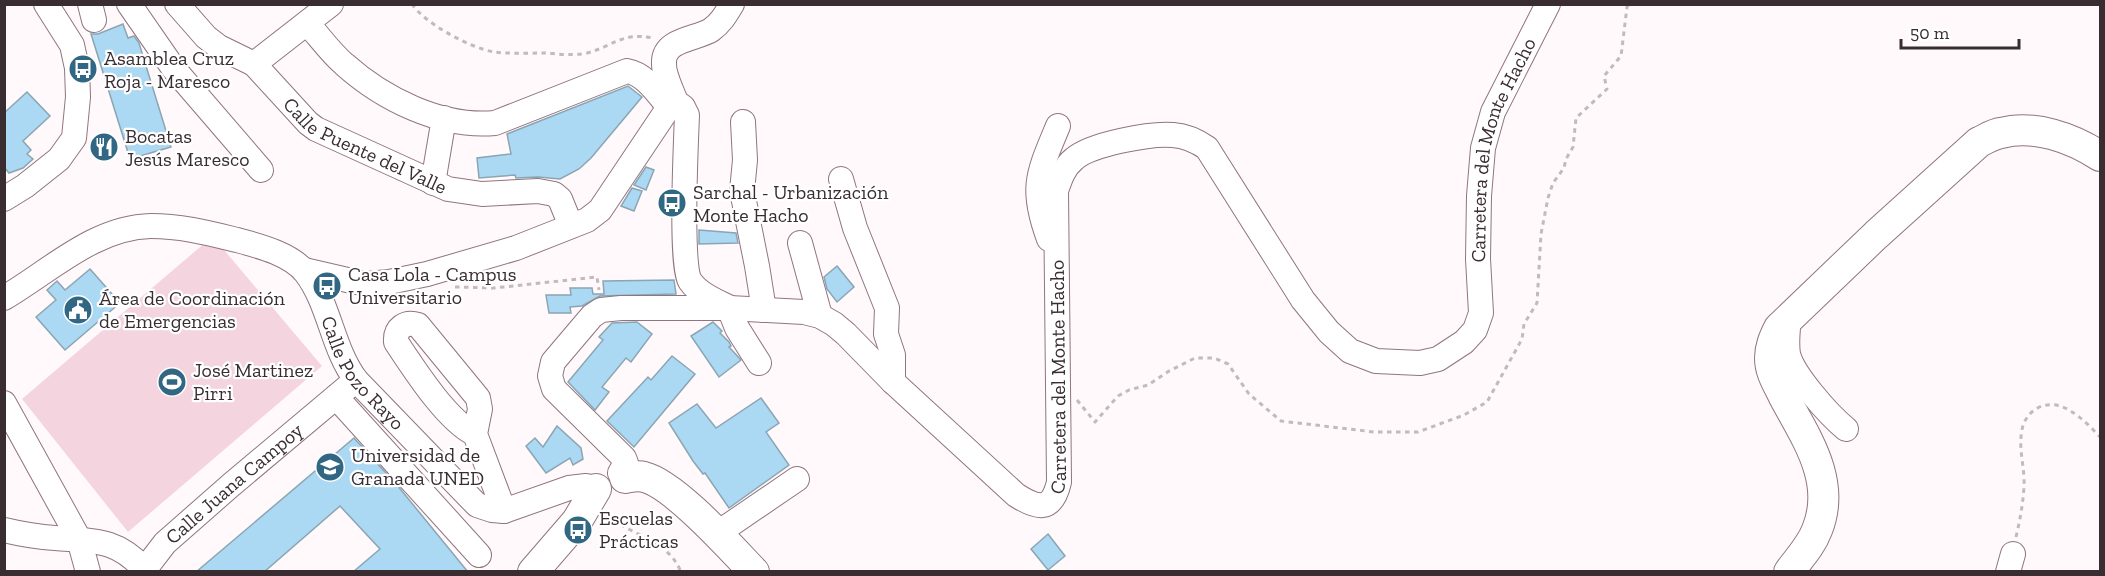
<svg xmlns="http://www.w3.org/2000/svg" width="2105" height="576" font-family="'Zilla Slab',serif">
<rect width="100%" height="100%" fill="#fff9fb"/>
<polygon fill="#f4d5df" points="207,241 219,244 322,366 128,532 22,399"/>
<g fill="#abd8f2" stroke="#8ba5b3" stroke-width="1.5">
<polygon points="123,24 128,38 134,36 139,43 171,147 130,159 91,34 98,34"/>
<polygon points="628,86 642,97 591,158 579,169 560,179 538,177 516,178 515,175 479,178 477,158 511,154 507,134"/>
<polygon points="27,92 50,116 23,141 31,150 27,154 33,159 23,168 9,173 4,167 4,113"/>
<polygon points="646,167 654,170 646,190 634,185"/>
<polygon points="632,188 642,191 634,211 621,206"/>
<polygon points="699,230 736,233 738,243 699,244"/>
<polygon points="837,266 854,287 837,302 827,289 824,277"/>
<polygon points="90,269 120,303 65,350 36,317 56,300 47,290 57,281 65,290"/>
<polygon points="674,280 676,294 600,296 582,306 570,307 571,313 549,313 546,295 571,295 570,288 592,288 593,294 604,294 603,281"/>
<polygon points="637,322 652,334 631,362 626,358 602,387 609,392 595,410 568,382 603,340 599,337 612,323"/>
<polygon points="713,322 722,331 720,333 729,342 731,346 729,347 741,360 719,377 691,336"/>
<polygon points="672,356 695,374 634,447 607,421 648,377 651,380"/>
<polygon points="761,398 779,423 766,432 789,465 729,508 705,473 703,474 693,461 669,423 697,404 716,428"/>
<polygon points="557,426 581,448 583,459 573,465 570,458 546,473 526,446 535,438 543,447"/>
<polygon points="354,438 397,485 468,572 353,572 380,549 340,506 264,572 196,572"/>
<polygon points="1048,534 1065,556 1048,570 1031,549"/>
</g>
<g fill="none" stroke-linecap="round" stroke-linejoin="round">
<g stroke="#90757e" stroke-width="26">
<g id="minor">
<polyline points="90,4 94,20"/>
<polyline points="129,4 174,69 261,170"/>
<path id="s1" d="M177,4L206,37L219,47L254,64L308,123L316,129L448,189L482,194L538,191L554,194L560,199L571,226"/>
<path d="M307,23C319,36 330,52 344,64C383,99 441,128 495,123L627,71C645,74 657,93 669,107"/>
<polyline points="254,64 331,4"/>
<path d="M676,102L683,107L687,115C686,140 680,267 690,281C699,294 714,300 728,307"/>
<path d="M676,102C672,90 663,75 664,62C664,39 697,39 711,30C721,23 726,14 732,4"/>
<polyline points="743,122 745,160 742,191 757,266 764,310"/>
<polyline points="841,179 855,228 887,308 886,334 893,355 893,382"/>
<polyline points="433,183 444,118"/>
<polyline points="4,199 25,186 59,159 74,138 78,97 77,68 72,45 46,4"/>
<path d="M1049,239C1030,188 1038,174 1058,126"/>
<polyline points="800,243 820,316"/>
<polyline points="304,270 356,282 367,284 389,282 427,274 516,248 587,220 600,210 669,107 676,102"/>
<path id="s2" d="M4,298C50,271 95,227 151,226C181,226 208,233 237,240C259,246 291,254 306,273C330,305 332,348 356,380L477,505L492,510L504,511L569,488L586,486L596,488"/>
<polyline points="729,308 737,328 759,363"/>
<path d="M1789,316C1788,329 1786,342 1788,354C1793,375 1829,415 1846,429"/>
<polyline points="336,397 479,555"/>
<polyline points="4,403 79,539 88,572"/>
<path d="M475,434C447,421 414,369 396,342C395,328 405,321 418,325L478,398L480,409L475,434L504,511"/>
<path id="s3" d="M620,473L626,463L624,458L554,389L550,376L553,362L592,316L601,310L621,308H729L804,312L820,316L834,324L846,334L893,382L1016,495C1038,509 1052,512 1059,482L1056,191C1060,179 1064,167 1074,159C1091,144 1151,133 1173,135C1186,136 1197,141 1207,148L1303,300L1329,332L1350,351L1376,361L1420,363L1438,359L1464,342L1475,330L1481,313L1478,259L1479,196L1483,148L1493,112L1548,4"/>
<path d="M4,530C21,534 38,537 55,538C93,541 116,538 144,569"/>
<polyline points="718,533 797,479"/>
<path id="s4" d="M145,569L165,543L231,485L356,380"/>
<polyline points="2008,572 2013,554"/>
</g>
</g>
<g stroke="#90757e" stroke-width="32">
<g id="major">
<path d="M625,478C631,477 637,475 644,477C674,484 731,548 754,572"/>
<polyline points="533,572 577,521 596,489"/>
<path d="M1789,572C1799,558 1811,546 1817,530C1837,481 1806,438 1784,397C1778,384 1770,373 1770,358C1770,347 1774,338 1779,328L1876,235L1979,142C1986,139 1993,134 2001,133C2034,124 2072,138 2100,156"/>
</g>
</g>
<g stroke="#c2babd" stroke-width="3" stroke-dasharray="4.5 4.5" stroke-linecap="butt">
<path d="M412,4C425,24 471,48 494,52C511,54 529,53 545,53C559,54 573,56 587,53C614,46 621,32 653,38"/>
<polyline points="455,287 494,288 597,277 599,290"/>
<polyline points="1077,400 1095,422 1118,396 1129,390 1148,385 1169,371 1195,358 1214,358 1228,364 1249,394 1281,421 1374,432 1418,432 1464,415 1487,402 1522,339 1524,324 1537,303 1541,234 1548,198 1553,183 1564,168 1566,159 1573,147 1576,118 1607,89 1604,76 1621,56 1627,7 1629,4"/>
<path d="M606,514C630,536 667,538 681,572"/>
<path d="M2016,537C2020,520 2023,504 2024,486C2025,468 2018,448 2022,430C2023,423 2027,416 2033,411C2058,392 2084,420 2100,437"/>
</g>
<use href="#minor" stroke="#fff" stroke-width="24"/>
<use href="#major" stroke="#fff" stroke-width="30"/>
</g>
<defs>
<g id="bus-disc" transform="scale(1.5)"><circle r="9.5" fill="#316782" stroke="#fff"/><path d="M-5-6H5V4H4V6H2V4H-2V6H-4V4H-5ZM-3.5-4V0h7V-4ZM-3.5 1.2v1.5H-2V1.2ZM2 1.2v1.5H3.5V1.2Z" fill="#fff"/></g>
<g id="restaurant-disc" transform="scale(1.5)"><circle r="9.5" fill="#316782" stroke="#fff"/><path d="M-5-6h1v4h1v-4h1v4h1v-4h1v5L-1.5 .5V6h-2V.5L-5-1ZM5-6V6H3V1.5H1.5Q1.5-4 5-6Z" fill="#fff"/></g>
<g id="civic-disc" transform="scale(1.5)"><circle r="9.5" fill="#316782" stroke="#fff"/><path d="M-.6-6.5H3V-4.5H.6V-3L4-1V1h2V6H-6V1h2V-1L-.6-3ZM-1.2 2.5V6h2.4V2.5Z" fill="#fff"/></g>
<g id="stadium-disc" transform="scale(1.5)"><circle r="9.5" fill="#316782" stroke="#fff"/><path d="M0-5a6.5 5 0 1 0 0 10a6.5 5 0 1 0 0-10ZM-3.5-1.8h7v3.6h-7Z" fill="#fff"/></g>
<g id="university-disc" transform="scale(1.5)"><circle r="9.5" fill="#316782" stroke="#fff"/><path d="M0-5L7-2L0 1L-7-2ZM-4 1L0 2.5L4 1V4Q0 6-4 4Z" fill="#fff"/></g>
</defs>
<g fill-rule="evenodd">
<use href="#bus-disc" x="83" y="69"/>
<use href="#restaurant-disc" x="104" y="147"/>
<use href="#bus-disc" x="672" y="203"/>
<use href="#bus-disc" x="327" y="286"/>
<use href="#civic-disc" x="78" y="310"/>
<use href="#stadium-disc" x="172" y="382"/>
<use href="#university-disc" x="330" y="467"/>
<use href="#bus-disc" x="578" y="530"/>
</g>
<g text-anchor="middle" stroke-width="4.5" stroke-linejoin="round" paint-order="stroke">
<g font-size="20" fill="#392d31" stroke="#fff" text-anchor="start">
<text x="104" y="65">Asamblea Cruz<tspan x="104" dy="23">Roja - Maresco</tspan></text>
<text x="125" y="143">Bocatas<tspan x="125" dy="23">Jesús Maresco</tspan></text>
<text x="693" y="199">Sarchal - Urbanización<tspan x="693" dy="23">Monte Hacho</tspan></text>
<text x="348" y="281">Casa Lola - Campus<tspan x="348" dy="23">Universitario</tspan></text>
<text x="99" y="305">Área de Coordinación<tspan x="99" dy="23">de Emergencias</tspan></text>
<text x="193" y="377">José Martinez<tspan x="193" dy="23">Pirri</tspan></text>
<text x="351" y="462">Universidad de<tspan x="351" dy="23">Granada UNED</tspan></text>
<text x="599" y="525">Escuelas<tspan x="599" dy="23">Prácticas</tspan></text>
</g>
<g font-size="20" fill="#392d31" stroke="#fff">
<text dy="7" stroke="none"><textPath href="#s1" startOffset="240">Calle Puente del Valle</textPath></text>
<text dy="7" stroke="none"><textPath href="#s3" startOffset="1800">Carretera del Monte Hacho</textPath></text>
<text dy="7" stroke="none"><textPath href="#s2" startOffset="447">Calle Pozo Rayo</textPath></text>
<text dy="7" stroke="none"><textPath href="#s3" startOffset="864">Carretera del Monte Hacho</textPath></text>
<text dy="7" stroke="none"><textPath href="#s4" startOffset="124">Calle Juana Campoy</textPath></text>
</g>
</g>
<rect width="2105" height="576" fill="none" stroke="#392d31" stroke-width="12"/>
<path d="M1901 39v9h118v-9" fill="none" stroke="#392d31" stroke-width="3"/>
<text x="1910" y="39" font-size="18" fill="#392d31" stroke="#ffffff" stroke-width="4.5" paint-order="stroke">50 m</text>
</svg>
